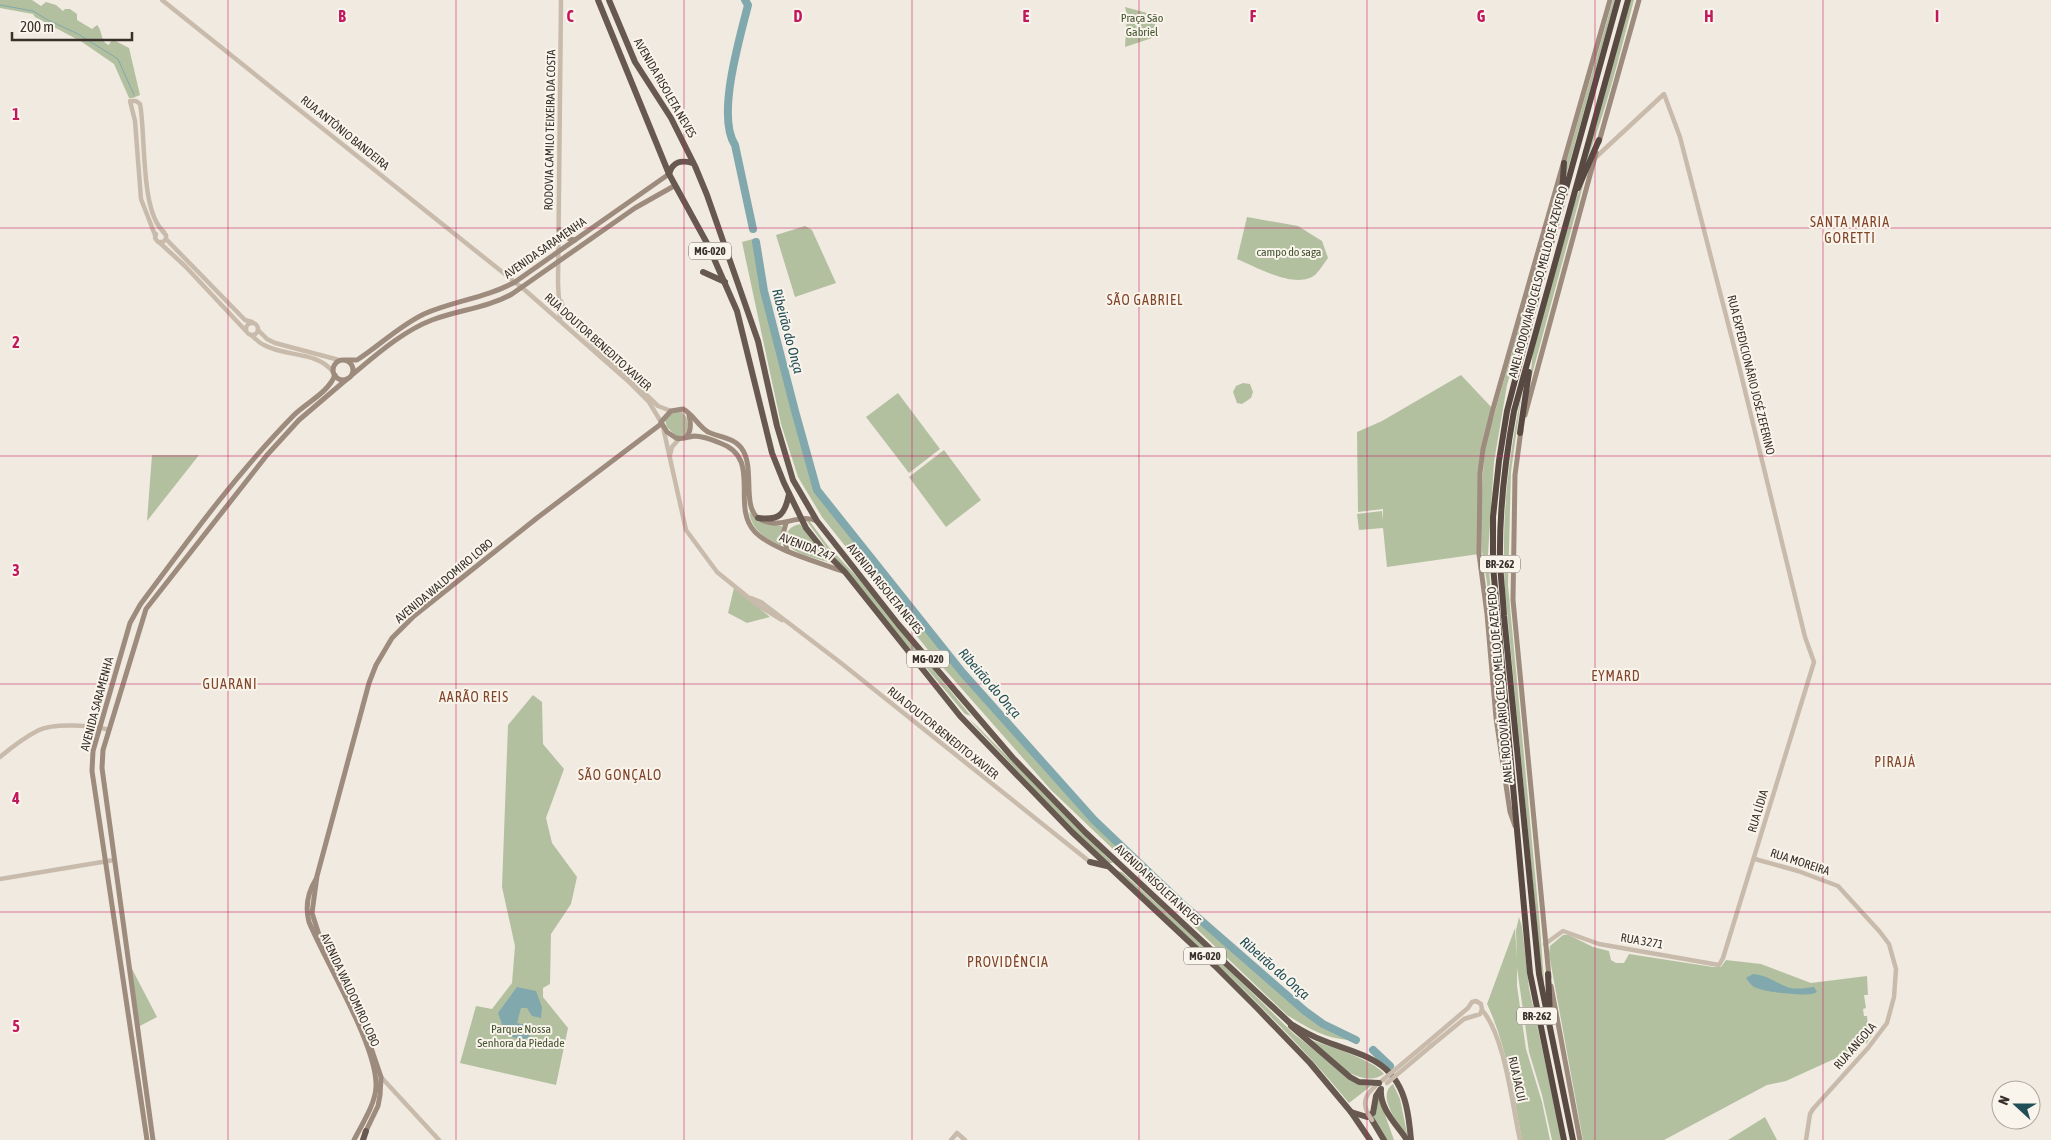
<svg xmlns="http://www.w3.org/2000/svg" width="2051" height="1140" font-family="'Asap Condensed',sans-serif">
<rect width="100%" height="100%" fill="#f1eae0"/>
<g fill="#b3c0a0">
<path d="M0,0H32L41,6L46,2L56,5L63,11L65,9H70L77,14V20L92,29L97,25C103,31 100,42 109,45L112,39L129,48L140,95L133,98H129L114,64L82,42L35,17L33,14L0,8Z"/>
<polygon points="1613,0 1615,0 1564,183 1566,163"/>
<path d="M1630,0H1634C1619,56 1606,113 1584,167Z"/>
<polygon points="1125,7 1151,14 1153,17 1158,36 1125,47 1127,16"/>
<polygon points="1587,171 1530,382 1533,350 1575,201"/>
<path d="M1562,177L1559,200L1507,385L1494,462L1488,554L1496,667L1508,779L1497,701L1487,583L1482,551L1481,505L1484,456C1474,481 1479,525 1479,554L1387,567L1383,528L1359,530L1357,514L1382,511L1383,520V509L1358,512L1357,432L1382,421L1461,375L1493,409L1488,436Z"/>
<path d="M1247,217L1298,226L1322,241L1328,258C1324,263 1321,269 1316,274C1298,291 1256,267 1237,259Z"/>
<polygon points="805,226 812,230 836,283 795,297 776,235"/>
<path d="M753,239L777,348L813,487L982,697L1088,816L1200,922L1296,1005L1321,1025L1353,1040C1327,1040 1308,1028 1287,1015L1051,790L932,655L822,517L798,477L781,424L742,242Z"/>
<polygon points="1243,383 1250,384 1253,392 1251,398 1242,404 1237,403 1233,392 1236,386"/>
<path d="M1522,391L1511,472L1508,585L1540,927L1544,981L1543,990L1505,590C1501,518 1508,461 1522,391Z"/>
<polygon points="898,393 940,449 909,473 866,417"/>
<path d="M681,411C689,417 690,428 684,436H676L667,427L665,420L672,413Z"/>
<polygon points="944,450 981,500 946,527 909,477"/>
<polygon points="152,455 199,455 147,521"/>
<path d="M749,512L759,522L782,526L781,546C766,538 752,531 749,512Z"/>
<polygon points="808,519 828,546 858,578 971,716 965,714 834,558 806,520"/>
<path d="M800,524L828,562C816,558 779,552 787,533C790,527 795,525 800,524Z"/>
<polygon points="734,588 770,617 747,623 728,613"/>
<polygon points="533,695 542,702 543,744 564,769 546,818 552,843 577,877 571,904 551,934 550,984 543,988 543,997 568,1028 556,1085 460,1063 476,1006 492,1009 512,983 515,946 502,887 508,725"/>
<polygon points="969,719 977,726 1113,863 1109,863 1069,826"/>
<path d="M1117,871L1122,872L1221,962L1294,1034L1358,1084L1371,1086L1349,1103C1279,1018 1197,945 1117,871Z"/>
<path d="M1519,917L1522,927L1529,988L1562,1140H1552L1542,1095L1529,1052L1517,968V986L1526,1049L1542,1102L1550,1140H1522C1513,1094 1507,1046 1487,1004L1515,928L1517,960L1516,930Z"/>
<polygon points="1563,935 1569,935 1593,947 1609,951 1611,960 1616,963 1624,963 1629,954 1713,967 1721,967 1726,960 1761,964 1811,983 1867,976 1868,995 1864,995 1866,1008 1863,1009 1864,1016 1867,1016 1868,1028 1875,1031 1866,1044 1864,1042 1856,1049 1786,1081 1767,1085 1664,1140 1583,1140 1549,954 1550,946"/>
<polygon points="131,967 157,1017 138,1027"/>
<path d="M1303,1037C1321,1044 1374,1059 1384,1074C1359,1092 1322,1052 1303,1037Z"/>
<path d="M1393,1084L1400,1099L1408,1138C1400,1126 1375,1096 1393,1084Z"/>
<polygon points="1378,1095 1394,1140 1387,1140 1372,1117"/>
<polygon points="1765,1117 1777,1140 1728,1140"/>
</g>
<g fill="#80a8ad">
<path d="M1753,974C1766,975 1775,982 1787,987C1796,990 1805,988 1814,987L1817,992C1809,998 1764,992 1754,987C1751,985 1748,981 1746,978Z"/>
<polygon points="517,987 536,991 542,1007 541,1018 532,1016 527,1008 521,1008 517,1023 529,1026 530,1037 522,1040 506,1035 498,1013"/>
</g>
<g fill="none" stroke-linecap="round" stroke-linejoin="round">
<polyline stroke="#80a8ad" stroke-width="1" points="0,5 33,11 46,19 78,34 118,59 134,95"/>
<g stroke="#80a8ad" stroke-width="8">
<path d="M745,0L748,5C740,38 716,116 735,145L753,229"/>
<polyline points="756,242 764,291 795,411 817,490 962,672 1094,820 1181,903 1305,1011 1323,1024 1356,1040"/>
<polyline points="1373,1050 1390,1066"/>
</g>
<g stroke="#c9bbac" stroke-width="4.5">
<polyline points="162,0 526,291 628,381 649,402 661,422"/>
<polyline points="163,232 166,235 166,239 245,320 252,322"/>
<polyline points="156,234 155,238 158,242 163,242 166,239"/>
<path d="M155,235L141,199L135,121L130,101H136L140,104C146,135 140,212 164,232"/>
<polyline points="160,243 185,266 245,330"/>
<polyline points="561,301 566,316 597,348 658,406 671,411"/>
<polyline points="560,319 558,284 561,0"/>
<circle cx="252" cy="329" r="6"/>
<polyline points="258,330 267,339 275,343 339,360"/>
<path d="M251,335C255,338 259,343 264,345C285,357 317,351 333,372"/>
<polyline points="663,427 686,530 717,572 759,606 782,620"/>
<polyline points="670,455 672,447 679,439"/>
<polyline points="751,598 761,602 841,663 1090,862"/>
<path d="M0,757C12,747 25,737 39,730C53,723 94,725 109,730"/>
<polyline points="1755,859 1798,871 1838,886 1880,932 1889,944 1896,969 1894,997 1887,1023 1868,1048 1813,1109 1810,1114 1806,1140"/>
<polyline points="0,879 114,860"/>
<polyline points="1545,944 1563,931 1599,944 1719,965 1723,958 1814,662 1805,637 1739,366 1680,137 1664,94 1595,158"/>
<path d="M1482,1010C1505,1036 1512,1105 1520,1140"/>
<polyline points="1428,1042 1468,1008 1472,1002 1476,1001 1481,1004 1482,1010 1480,1014 1464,1019 1431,1046"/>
<polyline points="381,1077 439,1140"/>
<path d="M1368,1114C1359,1097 1372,1089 1384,1079"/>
<polyline points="951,1140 957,1133 965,1140"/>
</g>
<g stroke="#9d8b7d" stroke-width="5">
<polyline points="1599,142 1639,0"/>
<path d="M559,230C564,236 566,239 575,240"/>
<circle cx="343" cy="370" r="10"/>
<path d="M346,360H357C379,346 399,326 424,314C453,301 486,298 515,282L669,174"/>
<path d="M353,374C376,355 403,331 432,320C458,310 487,308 512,294L635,208L674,186"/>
<polyline points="1525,415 1596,153"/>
<polyline points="1521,430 1515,475 1513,600 1549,977"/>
<path d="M686,437C692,431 691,423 689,415"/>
<path d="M817,521C798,512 778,532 758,518C742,506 755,467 742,449C735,438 719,437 708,432C698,426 693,414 683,409L671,411L661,422L667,432L676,438C683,440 688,437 694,436C702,436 713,440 720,443C763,458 730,506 755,532C773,550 818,562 842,571"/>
<polyline points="786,523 783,534 787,550"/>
<polyline points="1515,826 1510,812 1496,718 1487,614 1479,554 1480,473 1483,449 1493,409 1610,0"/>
<path d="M316,879C308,892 305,907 309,922C326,963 378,1047 376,1087C375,1105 362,1124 354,1140"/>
<polyline points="1551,986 1580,1140"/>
<polyline points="365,1133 378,1106 380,1095 381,1077 366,1033 320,938 312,913 317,876 369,683 376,665 392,638 414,616 537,518 661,424"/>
<path d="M147,1140L92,771L93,751L130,623L140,605C189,539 237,473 294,415C307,402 328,393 335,375"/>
<polyline points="153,1140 102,768 103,750 146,609 267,455 299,420 347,379"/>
</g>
<g stroke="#685950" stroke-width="6">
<polyline points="598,0 669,174 708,245 737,311 772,453 784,483 806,528 825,552 845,572 960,716 1072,832 1215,966 1257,1008 1310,1063 1351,1112 1370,1140"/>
<path d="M609,0L635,62L671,118L695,166L707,195L758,341L777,426L793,480L817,521L898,624L1013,758L1085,832L1291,1024C1301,1030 1311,1036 1322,1040C1359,1055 1395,1058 1406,1105C1409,1117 1410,1129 1411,1140"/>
<path d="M669,174C673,161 681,160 693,163"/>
<polyline points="703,272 725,282"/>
<path d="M758,518C780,521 785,514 789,494"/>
<polyline points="1090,862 1107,866"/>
<polyline points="1291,1026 1350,1077 1359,1082 1379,1083"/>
<path d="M1381,1089C1379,1108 1397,1125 1407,1140"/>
<polyline points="1351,1112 1367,1117 1373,1113 1376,1096 1380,1090"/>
<polyline points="1372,1120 1384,1140"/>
<polyline points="363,1140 366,1131"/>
</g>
<g stroke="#584a42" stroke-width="6">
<polyline points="1578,188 1599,140"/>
<polyline points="1562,194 1564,163"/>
<polyline points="1520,433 1529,372"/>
<polyline points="1548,974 1550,1015"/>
<polyline points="1564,1140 1530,973 1493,566 1493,517 1499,461 1507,411 1545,265 1618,0"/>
<path d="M1573,1140L1539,974L1504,616C1503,598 1501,580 1500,562C1499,511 1505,461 1514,411L1628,0"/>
</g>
<g stroke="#c9bbac" stroke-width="4.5">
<polyline points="1384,1079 1428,1042"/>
<polyline points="1387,1083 1431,1046"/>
<polyline points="1368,1114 1372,1120"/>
</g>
</g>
<path fill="none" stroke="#c2185b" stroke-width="1" stroke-opacity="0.55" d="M228,0V1140M456,0V1140M684,0V1140M912,0V1140M1139,0V1140M1367,0V1140M1595,0V1140M1823,0V1140M0,228H2051M0,456H2051M0,684H2051M0,912H2051"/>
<g text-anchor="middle" stroke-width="4" stroke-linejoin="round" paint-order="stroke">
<g fill="#f9f4ec" stroke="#726b64" stroke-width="1">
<rect x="689" y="242.5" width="42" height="17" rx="4"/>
<rect x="1480" y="555.5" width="40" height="17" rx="4"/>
<rect x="907" y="650.5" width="42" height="17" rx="4"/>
<rect x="1184" y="947.5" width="42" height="17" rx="4"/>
<rect x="1517" y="1007.5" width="40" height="17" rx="4"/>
</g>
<g font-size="11" font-weight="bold" fill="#38302a">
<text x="710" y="255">MG-020</text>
<text x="1500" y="568">BR-262</text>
<text x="928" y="663">MG-020</text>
<text x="1205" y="960">MG-020</text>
<text x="1537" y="1020">BR-262</text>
</g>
<g font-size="12" fill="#445430" stroke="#f9f4ec">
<text x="1142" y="22">Praça São<tspan x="1142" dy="14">Gabriel</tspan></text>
<text x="1289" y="256">campo do saga</text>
<text x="521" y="1033">Parque Nossa<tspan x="521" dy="14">Senhora da Piedade</tspan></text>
</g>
<g font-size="12" fill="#38302a" stroke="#f9f4ec">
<text transform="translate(665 88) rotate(60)" y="4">AVENIDA RISOLETA NEVES</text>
<text transform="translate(550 130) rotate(-89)" y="4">RODOVIA CAMILO TEIXEIRA DA COSTA</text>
<text transform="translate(345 133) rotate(39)" y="4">RUA ANTÔNIO BANDEIRA</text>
<text transform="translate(545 248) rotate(-35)" y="4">AVENIDA SARAMENHA</text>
<text transform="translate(1538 282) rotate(-75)" y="4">ANEL RODOVIÁRIO CELSO MELLO DE AZEVEDO</text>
<text transform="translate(598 342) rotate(42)" y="4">RUA DOUTOR BENEDITO XAVIER</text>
<text transform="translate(1751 375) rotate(76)" y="4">RUA EXPEDICIONÁRIO JOSÉ ZEFERINO</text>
<text transform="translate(807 547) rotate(21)" y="4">AVENIDA 247</text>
<text transform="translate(444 581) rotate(-40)" y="4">AVENIDA WALDOMIRO LOBO</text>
<text transform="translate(885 589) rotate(51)" y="4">AVENIDA RISOLETA NEVES</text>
<text transform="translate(1500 685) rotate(-95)" y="4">ANEL RODOVIÁRIO CELSO MELLO DE AZEVEDO</text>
<text transform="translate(97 704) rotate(-75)" y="4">AVENIDA SARAMENHA</text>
<text transform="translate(943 733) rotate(39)" y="4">RUA DOUTOR BENEDITO XAVIER</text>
<text transform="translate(1758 811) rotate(-73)" y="4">RUA LÍDIA</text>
<text transform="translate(1800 862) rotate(18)" y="4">RUA MOREIRA</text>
<text transform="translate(1158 885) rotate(43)" y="4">AVENIDA RISOLETA NEVES</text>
<text transform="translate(1642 941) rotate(10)" y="4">RUA 3271</text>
<text transform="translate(350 990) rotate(65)" y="4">AVENIDA WALDOMIRO LOBO</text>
<text transform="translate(1855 1046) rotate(-49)" y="4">RUA ANGOLA</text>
<text transform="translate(1517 1079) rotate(78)" y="4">RUA JACUÍ</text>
</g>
<g font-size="14" letter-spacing="1" fill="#814429" stroke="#f9f4ec">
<text x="1850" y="227">SANTA MARIA<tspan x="1850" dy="16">GORETTI</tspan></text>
<text x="1145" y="305">SÃO GABRIEL</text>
<text x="1616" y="681">EYMARD</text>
<text x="230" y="689">GUARANI</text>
<text x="474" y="702">AARÃO REIS</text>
<text x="1895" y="767">PIRAJÁ</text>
<text x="620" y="780">SÃO GONÇALO</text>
<text x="1008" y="967">PROVIDÊNCIA</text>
</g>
<g font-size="14" font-style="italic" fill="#224f57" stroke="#f9f4ec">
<text transform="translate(788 331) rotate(75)" y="5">Ribeirão do Onça</text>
<text transform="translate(990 683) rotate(49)" y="5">Ribeirão do Onça</text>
<text transform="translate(1275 968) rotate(41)" y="5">Ribeirão do Onça</text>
</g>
</g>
<g font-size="16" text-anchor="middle" font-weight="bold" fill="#c2185b" stroke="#f9f4ec" stroke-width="4" stroke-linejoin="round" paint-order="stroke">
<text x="342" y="22">B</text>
<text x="570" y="22">C</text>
<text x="798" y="22">D</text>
<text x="1026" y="22">E</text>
<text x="1253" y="22">F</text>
<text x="1481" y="22">G</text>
<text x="1709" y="22">H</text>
<text x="1937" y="22">I</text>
<text x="16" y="120">1</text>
<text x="16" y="348">2</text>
<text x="16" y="576">3</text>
<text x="16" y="804">4</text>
<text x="16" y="1032">5</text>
</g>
<g transform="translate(2016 1105) rotate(291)"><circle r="24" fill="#f9f4ec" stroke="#aca69e"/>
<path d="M0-4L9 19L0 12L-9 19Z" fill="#224f57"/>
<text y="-8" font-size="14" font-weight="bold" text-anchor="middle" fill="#38302a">N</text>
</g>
<path d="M12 32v8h120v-8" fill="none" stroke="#38302a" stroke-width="2.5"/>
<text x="20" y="32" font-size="15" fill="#38302a" stroke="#f9f4ec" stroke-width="4" paint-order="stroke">200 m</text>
</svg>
